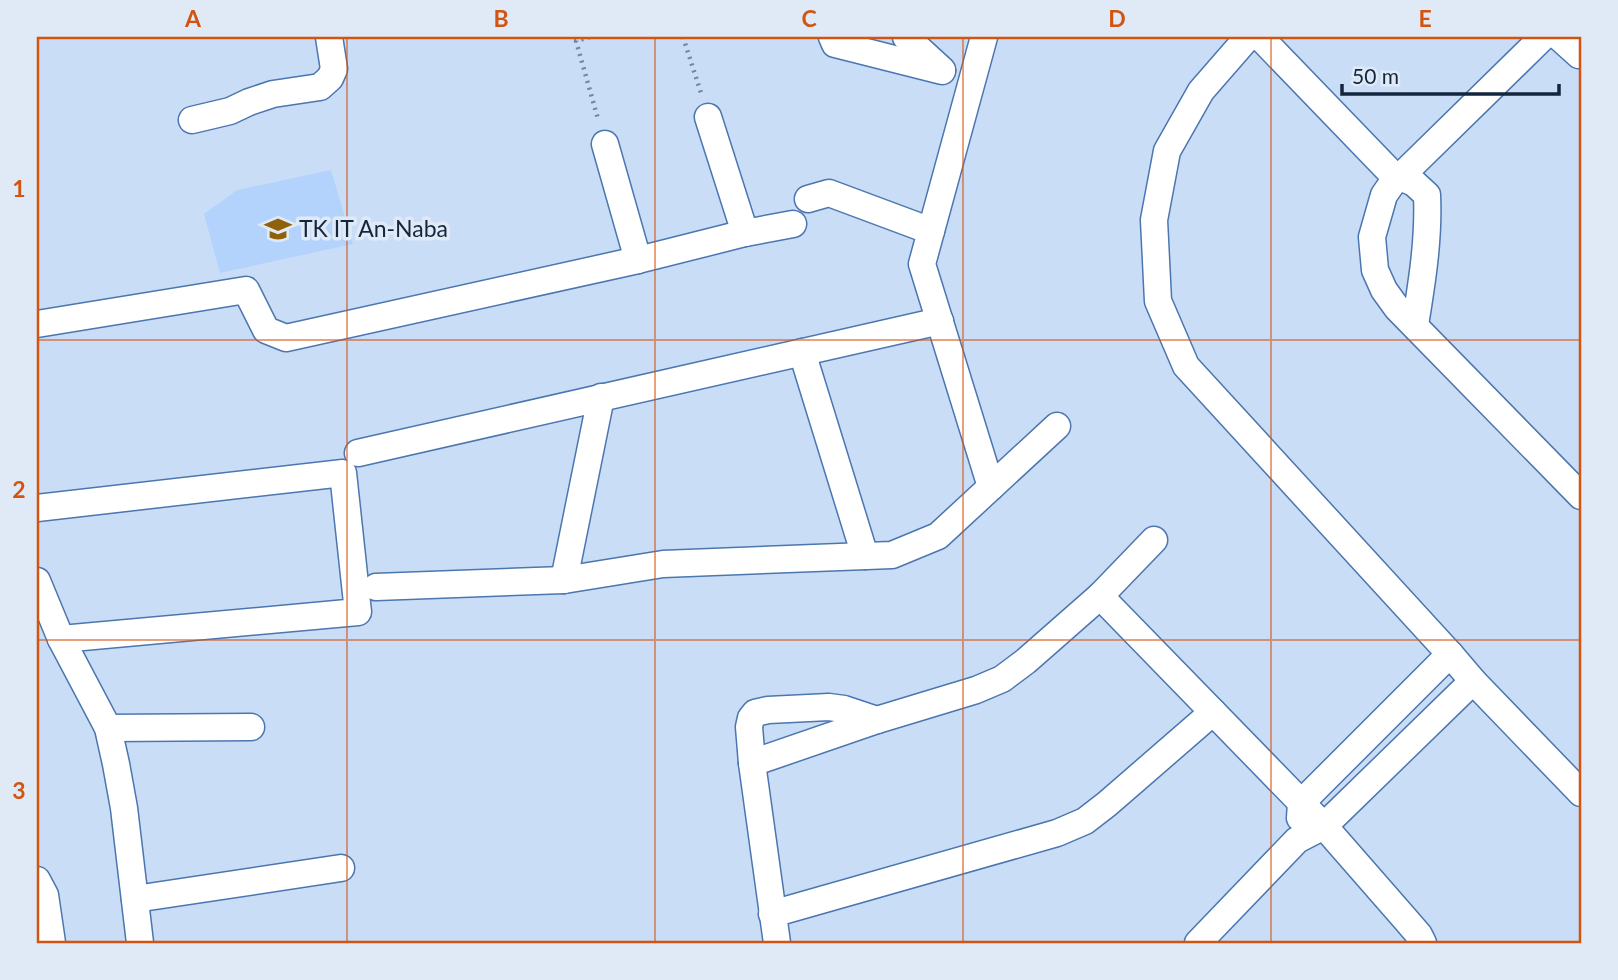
<svg xmlns="http://www.w3.org/2000/svg" width="1618" height="980" font-family="Lato,sans-serif">
<rect width="100%" height="100%" fill="#caddf7"/>
<polygon fill="#b4d3fc" points="331,170 353,244 220,273 204,214 237,190"/>
<g fill="none" stroke-linecap="round" stroke-linejoin="round">
<g stroke="#4b76af" stroke-width="29">
<g id="minor">
<polyline points="832,37 835,44 942,71"/>
<polyline points="906,37 942,70"/>
<polyline points="984,37 922,264 991,487"/>
<polyline points="1248,37 1201,91 1167,151 1154,220 1158,301 1186,366 1450,654 1473,681 1581,793"/>
<polyline points="1260,37 1396,178"/>
<polyline points="1543,37 1400,177 1396,178 1384,195 1372,237 1375,270 1384,290 1397,308 1581,496"/>
<polyline points="1559,37 1579,55"/>
<polyline points="708,117 745,233"/>
<polyline points="192,120 230,111 249,102 273,94 320,87 330,78 334,69 329,37"/>
<polyline points="605,144 638,260"/>
<path d="M1400,177L1414,183L1427,195C1429,239 1422,282 1415,325"/>
<polyline points="808,199 829,193 931,231"/>
<polyline points="37,324 246,290 266,330 286,338 638,260 745,233 793,224"/>
<polyline points="802,352 865,556"/>
<polyline points="358,453 940,321"/>
<polyline points="37,508 343,473 358,612 61,639"/>
<polyline points="564,580 601,397"/>
<polyline points="37,581 61,639 108,728 116,764 124,808 140,943"/>
<polyline points="376,587 564,580 663,564 892,555 938,536 1057,426"/>
<polyline points="1100,596 1324,826 1407,921 1419,935 1423,943"/>
<polyline points="108,728 251,727"/>
<polyline points="752,763 877,720 976,690 1002,679 1026,661 1100,596 1154,540"/>
<polyline points="1300,818 1301,803 1450,654"/>
<polyline points="37,880 45,895 52,943"/>
<polyline points="135,899 341,868"/>
<polyline points="772,914 1057,833 1085,821 1107,804 1213,712"/>
<polyline points="777,943 752,763 749,727 751,718 755,713 768,710 829,707 844,709 877,720"/>
<polyline points="1198,943 1297,840 1324,826 1473,681"/>
</g>
</g>
<g stroke="#73869e" stroke-width="4.5" stroke-dasharray="2 5" stroke-linecap="butt">
<polyline points="590,37 576,41 598,119"/>
<polyline points="683,37 701,93"/>
</g>
<use href="#minor" stroke="#fff" stroke-width="26"/>
</g>
<path fill="none" stroke="#d35411" stroke-width="2" stroke-opacity="0.55" d="M347,37V943M655,37V943M963,37V943M1271,37V943M37,340H1581M37,640H1581"/>
<defs>
<g id="school-bare" transform="scale(2.1)"><path d="M0-5L7-2L0 1L-7-2ZM-4 1L0 2.5L4 1V4Q0 6-4 4Z" fill="#8f6109" stroke="#e0eaf6" stroke-width="2.5" paint-order="stroke"/></g>
</defs>
<g fill-rule="evenodd">
<use href="#school-bare" x="278" y="229"/>
</g>
<g text-anchor="middle" stroke-width="7" stroke-linejoin="round" paint-order="stroke">
<g font-size="23" fill="#14263d" stroke="#e0eaf6" text-anchor="start">
<text x="299" y="237">TK IT An-Naba</text>
</g>
</g>
<rect width="1618" height="980" fill="none" stroke="#e0eaf6" stroke-width="77"/>
<path d="M1342 84v10h217v-10" fill="none" stroke="#14263d" stroke-width="3.5"/>
<text x="1352" y="84" font-size="21" fill="#14263d" stroke="#e0eaf6" stroke-width="5" paint-order="stroke">50 m</text>
<rect x="38" y="38" width="1542" height="904" fill="none" stroke="#d35411" stroke-width="2.5"/>
<g font-size="23" text-anchor="middle" font-weight="bold" fill="#d35411">
<text x="193" y="27">A</text>
<text x="501" y="27">B</text>
<text x="809" y="27">C</text>
<text x="1117" y="27">D</text>
<text x="1425" y="27">E</text>
<text x="19" y="197">1</text>
<text x="19" y="498">2</text>
<text x="19" y="799">3</text>
</g>
</svg>
